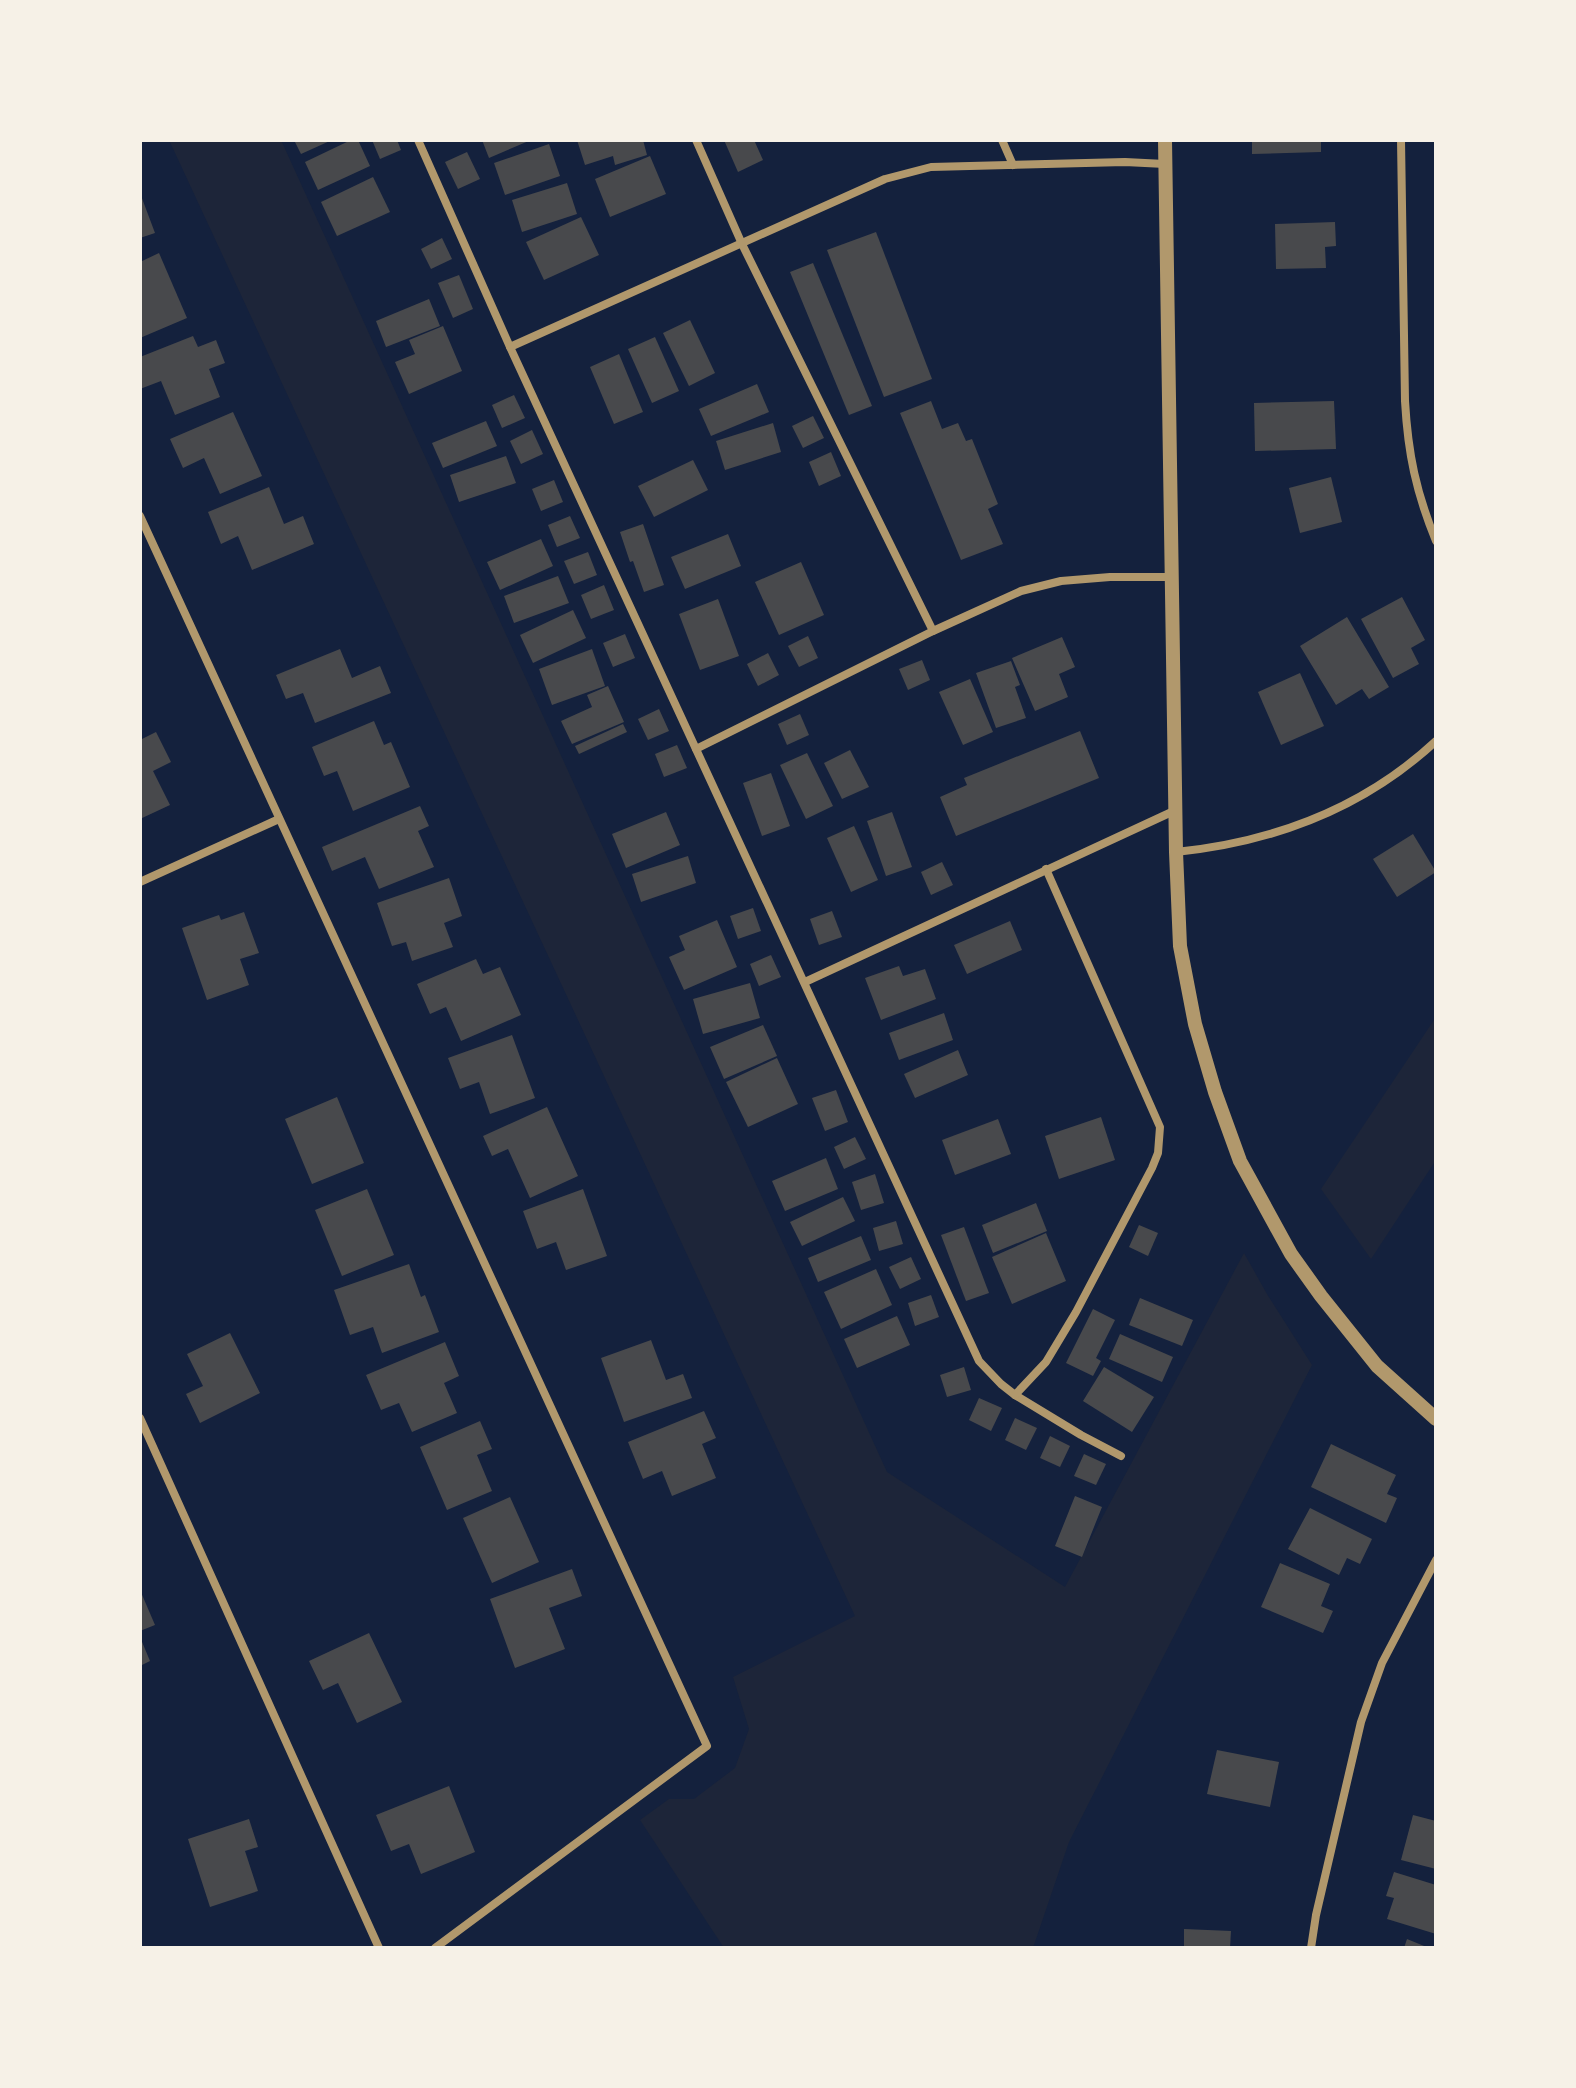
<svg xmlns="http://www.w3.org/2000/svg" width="1576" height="2088" font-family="Merriweather,serif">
<rect width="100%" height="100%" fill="#14213d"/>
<g fill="#1d2539">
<polygon points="169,140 281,140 887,1472 1065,1587 1244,1253 1267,1294 1312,1365 1069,1842 1033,1948 724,1948 640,1820 669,1799 694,1799 735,1768 749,1729 733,1677 855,1616"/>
<polygon points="1436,1017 1436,1160 1371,1259 1321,1189"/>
</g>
<g fill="#48494c">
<polygon points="294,140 332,140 301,154"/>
<polygon points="351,140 358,140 370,166 318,190 305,162"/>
<polygon points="372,140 397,140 401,150 380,159"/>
<polygon points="482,140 531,140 489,158"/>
<polygon points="577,140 643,140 647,155 615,165 613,156 585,165"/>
<polygon points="724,140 754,140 763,160 738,172"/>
<polygon points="1252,140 1321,140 1321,152 1252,154"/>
<polygon points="549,144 560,176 505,195 494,163"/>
<polygon points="467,152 480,179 458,189 445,162"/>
<polygon points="650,156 666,194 610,217 595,179"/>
<polygon points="373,177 390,212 337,236 321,202"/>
<polygon points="567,183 577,214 522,232 512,200"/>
<polygon points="140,193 155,233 140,238"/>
<polygon points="581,217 599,255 544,280 526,242"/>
<polygon points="1335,222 1336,246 1325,247 1326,268 1276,269 1275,224"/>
<polygon points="876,232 932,379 884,397 827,250"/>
<polygon points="442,238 452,259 431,269 421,249"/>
<polygon points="159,253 187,318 140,338 140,262"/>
<polygon points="813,263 872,406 849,415 790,272"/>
<polygon points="459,275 473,309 453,318 438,283"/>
<polygon points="429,299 440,326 386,347 376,321"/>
<polygon points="690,320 715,373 689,386 663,333"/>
<polygon points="443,326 462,371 409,394 395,362 415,354 409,340"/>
<polygon points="193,336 198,347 216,340 225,363 209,369 220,397 175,415 161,381 140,389 140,357"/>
<polygon points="655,337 679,391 652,403 628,349"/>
<polygon points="619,354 643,412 614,424 590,367"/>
<polygon points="757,384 769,412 711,436 699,409"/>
<polygon points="514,395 525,418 502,428 492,405"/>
<polygon points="931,401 942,429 958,423 966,441 972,439 998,504 988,509 1003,544 961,560 900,413"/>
<polygon points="1334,401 1336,449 1255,451 1254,403"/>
<polygon points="233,412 262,476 220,494 204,458 183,468 170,439"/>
<polygon points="813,416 824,438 803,448 792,426"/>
<polygon points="486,421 497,446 443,468 432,443"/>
<polygon points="773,423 781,452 725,470 716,441"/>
<polygon points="532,430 543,454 521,464 510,441"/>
<polygon points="831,452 841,476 819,486 809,462"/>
<polygon points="506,456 516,483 459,502 450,475"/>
<polygon points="693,460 708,490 654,517 638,486"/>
<polygon points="1331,477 1342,522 1300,533 1289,488"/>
<polygon points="554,480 563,502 541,511 532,489"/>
<polygon points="269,487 284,524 303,516 314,544 252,570 238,536 221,544 208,512"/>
<polygon points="570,516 580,538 557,547 548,525"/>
<polygon points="643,524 664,585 644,592 633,561 630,562 620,532"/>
<polygon points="728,534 741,566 685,589 671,557"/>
<polygon points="541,539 553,566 500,590 487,562"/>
<polygon points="588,552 597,575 574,584 564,561"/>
<polygon points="801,562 824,615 779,635 755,582"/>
<polygon points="558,576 569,603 514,623 504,596"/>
<polygon points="604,585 614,610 591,619 581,595"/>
<polygon points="1402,597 1425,640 1411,648 1419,664 1393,678 1361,619"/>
<polygon points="718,599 739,656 700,670 679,614"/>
<polygon points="573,610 586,638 533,663 520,635"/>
<polygon points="1347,617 1389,687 1369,699 1362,689 1336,705 1300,646"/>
<polygon points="625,634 635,658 613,667 603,643"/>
<polygon points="808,636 818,658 799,667 788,646"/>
<polygon points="1062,637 1075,667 1059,674 1068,697 1035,711 1012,658"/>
<polygon points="340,649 352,678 380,666 391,693 315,723 303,693 286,699 276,675"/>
<polygon points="592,649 605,686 552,705 539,669"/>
<polygon points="768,653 779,675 758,686 747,664"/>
<polygon points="922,660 930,680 908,690 899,669"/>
<polygon points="1011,661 1020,685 1015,687 1026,718 996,728 976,673"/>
<polygon points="1300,673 1324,726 1281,745 1258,692"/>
<polygon points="970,679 993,732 963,745 939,692"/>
<polygon points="608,686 624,722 572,744 561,721 592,707 587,695"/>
<polygon points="659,709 669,731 648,740 638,719"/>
<polygon points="800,714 809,735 787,745 778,724"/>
<polygon points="374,721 384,745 391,742 410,787 353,811 337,771 324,776 312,747"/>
<polygon points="623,724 627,732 579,754 575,746"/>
<polygon points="1080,731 1099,778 956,836 940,797 967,785 964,778"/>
<polygon points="156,732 171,762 153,771 170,805 140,819 140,740"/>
<polygon points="677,745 687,768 664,777 655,754"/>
<polygon points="850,750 869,787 842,799 824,763"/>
<polygon points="807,753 833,806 806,819 780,765"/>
<polygon points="771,773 790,826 762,836 743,783"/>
<polygon points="420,806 429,826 418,831 434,867 379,889 365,857 332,871 322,847"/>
<polygon points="666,812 680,845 626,868 612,834"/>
<polygon points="892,812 912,867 886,876 867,821"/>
<polygon points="854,826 878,880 851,892 827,838"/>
<polygon points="1413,834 1436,872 1397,897 1373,859"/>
<polygon points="688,856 696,883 641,902 632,874"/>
<polygon points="942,862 953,885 931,895 921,872"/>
<polygon points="449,878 462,916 444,923 453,947 412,961 406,942 392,946 377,903"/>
<polygon points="753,908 761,931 738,939 730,916"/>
<polygon points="832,911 842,937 819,945 810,919"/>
<polygon points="244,912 259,953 240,959 249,985 207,1000 182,928 219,915 221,920"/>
<polygon points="717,920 737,967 684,990 669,957 685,950 679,936"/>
<polygon points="1010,921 1022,950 967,974 954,945"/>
<polygon points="771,955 781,977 759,986 750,964"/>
<polygon points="476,959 483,974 500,967 521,1015 461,1041 446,1007 430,1014 417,984"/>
<polygon points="899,966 903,976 925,969 936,999 881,1020 865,978"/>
<polygon points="750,983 760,1018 703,1034 693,999"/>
<polygon points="944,1013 953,1040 899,1060 889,1033"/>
<polygon points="763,1025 777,1056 724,1079 710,1047"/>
<polygon points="512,1035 535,1098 490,1114 479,1082 460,1089 448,1058"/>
<polygon points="958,1050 968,1075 915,1098 904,1074"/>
<polygon points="777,1058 798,1104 748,1127 726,1082"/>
<polygon points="836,1090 848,1122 825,1131 812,1098"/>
<polygon points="337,1097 364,1163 312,1184 285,1119"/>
<polygon points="547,1107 578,1176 530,1198 508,1149 492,1156 483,1136"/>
<polygon points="1101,1117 1115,1160 1059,1179 1045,1136"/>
<polygon points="998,1119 1011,1154 955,1175 942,1140"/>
<polygon points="855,1137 866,1159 844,1169 834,1147"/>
<polygon points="826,1158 838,1189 785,1211 772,1181"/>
<polygon points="875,1174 884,1203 861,1210 852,1182"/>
<polygon points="367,1189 394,1255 342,1276 315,1210"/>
<polygon points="583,1189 607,1256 566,1270 556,1242 537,1249 523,1211"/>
<polygon points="843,1197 855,1221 802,1246 790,1222"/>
<polygon points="1036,1203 1047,1231 993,1253 982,1225"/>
<polygon points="896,1221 903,1244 879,1251 873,1228"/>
<polygon points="1139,1225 1158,1233 1148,1256 1129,1247"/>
<polygon points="964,1227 989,1293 966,1301 941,1235"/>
<polygon points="1046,1233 1066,1281 1012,1304 992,1257"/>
<polygon points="861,1236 871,1260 818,1282 808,1258"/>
<polygon points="911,1257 921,1279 900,1289 889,1267"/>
<polygon points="409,1264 421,1297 425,1295 439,1332 382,1353 373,1327 350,1335 334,1290"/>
<polygon points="876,1269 892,1305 841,1329 824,1292"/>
<polygon points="931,1295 939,1317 915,1326 908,1303"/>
<polygon points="1140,1298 1193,1320 1182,1346 1129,1325"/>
<polygon points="1093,1309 1115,1320 1096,1358 1101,1361 1093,1376 1066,1363"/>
<polygon points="897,1316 910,1345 857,1368 844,1339"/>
<polygon points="230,1333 260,1393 200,1423 186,1394 203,1386 187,1354"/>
<polygon points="1120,1334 1173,1357 1162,1382 1109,1359"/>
<polygon points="651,1340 666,1380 683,1374 692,1398 624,1422 601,1358"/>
<polygon points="445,1342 459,1376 444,1383 457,1413 412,1432 399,1403 381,1410 366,1375"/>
<polygon points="964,1367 971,1390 947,1397 940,1375"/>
<polygon points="1104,1367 1154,1397 1132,1432 1083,1401"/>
<polygon points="979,1398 1002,1408 991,1431 969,1420"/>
<polygon points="704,1411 716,1438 702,1444 716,1478 672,1496 662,1471 643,1479 628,1442"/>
<polygon points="1015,1418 1037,1428 1026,1450 1005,1440"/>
<polygon points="480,1421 492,1449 477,1455 492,1491 447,1510 420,1447"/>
<polygon points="1050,1436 1070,1446 1060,1467 1040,1458"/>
<polygon points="1331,1444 1396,1475 1387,1494 1397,1498 1386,1523 1311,1487"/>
<polygon points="1084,1454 1106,1464 1096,1485 1074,1476"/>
<polygon points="1075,1496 1102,1507 1082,1557 1055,1546"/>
<polygon points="510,1497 539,1562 492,1583 463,1518"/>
<polygon points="1310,1508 1372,1539 1360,1564 1347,1558 1339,1575 1288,1549"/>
<polygon points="1280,1563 1330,1584 1321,1606 1333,1611 1323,1633 1261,1607"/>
<polygon points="572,1569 582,1596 549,1608 565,1649 515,1668 490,1599"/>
<polygon points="140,1590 155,1625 140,1631"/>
<polygon points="369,1633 402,1702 357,1723 338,1683 323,1690 309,1661"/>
<polygon points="140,1637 150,1661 140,1666"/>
<polygon points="1217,1750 1279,1762 1270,1807 1207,1794"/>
<polygon points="449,1786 475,1852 421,1874 409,1844 391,1851 376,1815"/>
<polygon points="1413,1815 1436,1821 1436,1869 1401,1860"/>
<polygon points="249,1819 258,1847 245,1851 258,1891 210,1907 188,1839"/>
<polygon points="1394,1872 1436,1885 1436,1934 1387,1919 1394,1898 1386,1896"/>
<polygon points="1184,1929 1231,1931 1230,1948 1184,1948"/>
<polygon points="1407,1939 1429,1948 1404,1948"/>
</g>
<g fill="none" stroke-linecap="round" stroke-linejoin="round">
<g stroke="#b1986c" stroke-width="8">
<polyline points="418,140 510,347 979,1361 1001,1384 1015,1395 1081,1435 1121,1456"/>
<polyline points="696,140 742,244 933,631"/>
<polyline points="1002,140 1013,165"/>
<path d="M1401,140L1405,401C1408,454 1416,492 1436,541"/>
<polyline points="510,347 885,179 931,167 1125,162 1165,164"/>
<polyline points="140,516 707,1746 435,1948"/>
<polyline points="696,749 933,631 1021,591 1061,581 1110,577 1172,577"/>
<path d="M1176,852C1273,842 1364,808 1436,741"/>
<polyline points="140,882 279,819"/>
<polyline points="805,982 1176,810"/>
<polyline points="1015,1395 1046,1362 1076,1312 1152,1168 1158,1153 1160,1127 1046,869"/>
<polyline points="140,1418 379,1948"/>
<polyline points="1311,1948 1316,1915 1361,1722 1382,1663 1436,1560"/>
</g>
<polyline stroke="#b1986c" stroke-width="14" points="1165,140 1176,852 1180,946 1195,1024 1215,1092 1240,1161 1291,1254 1321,1296 1377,1366 1436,1419"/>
</g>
<rect width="1576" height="2088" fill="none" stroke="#f6f1e7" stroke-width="284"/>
</svg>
